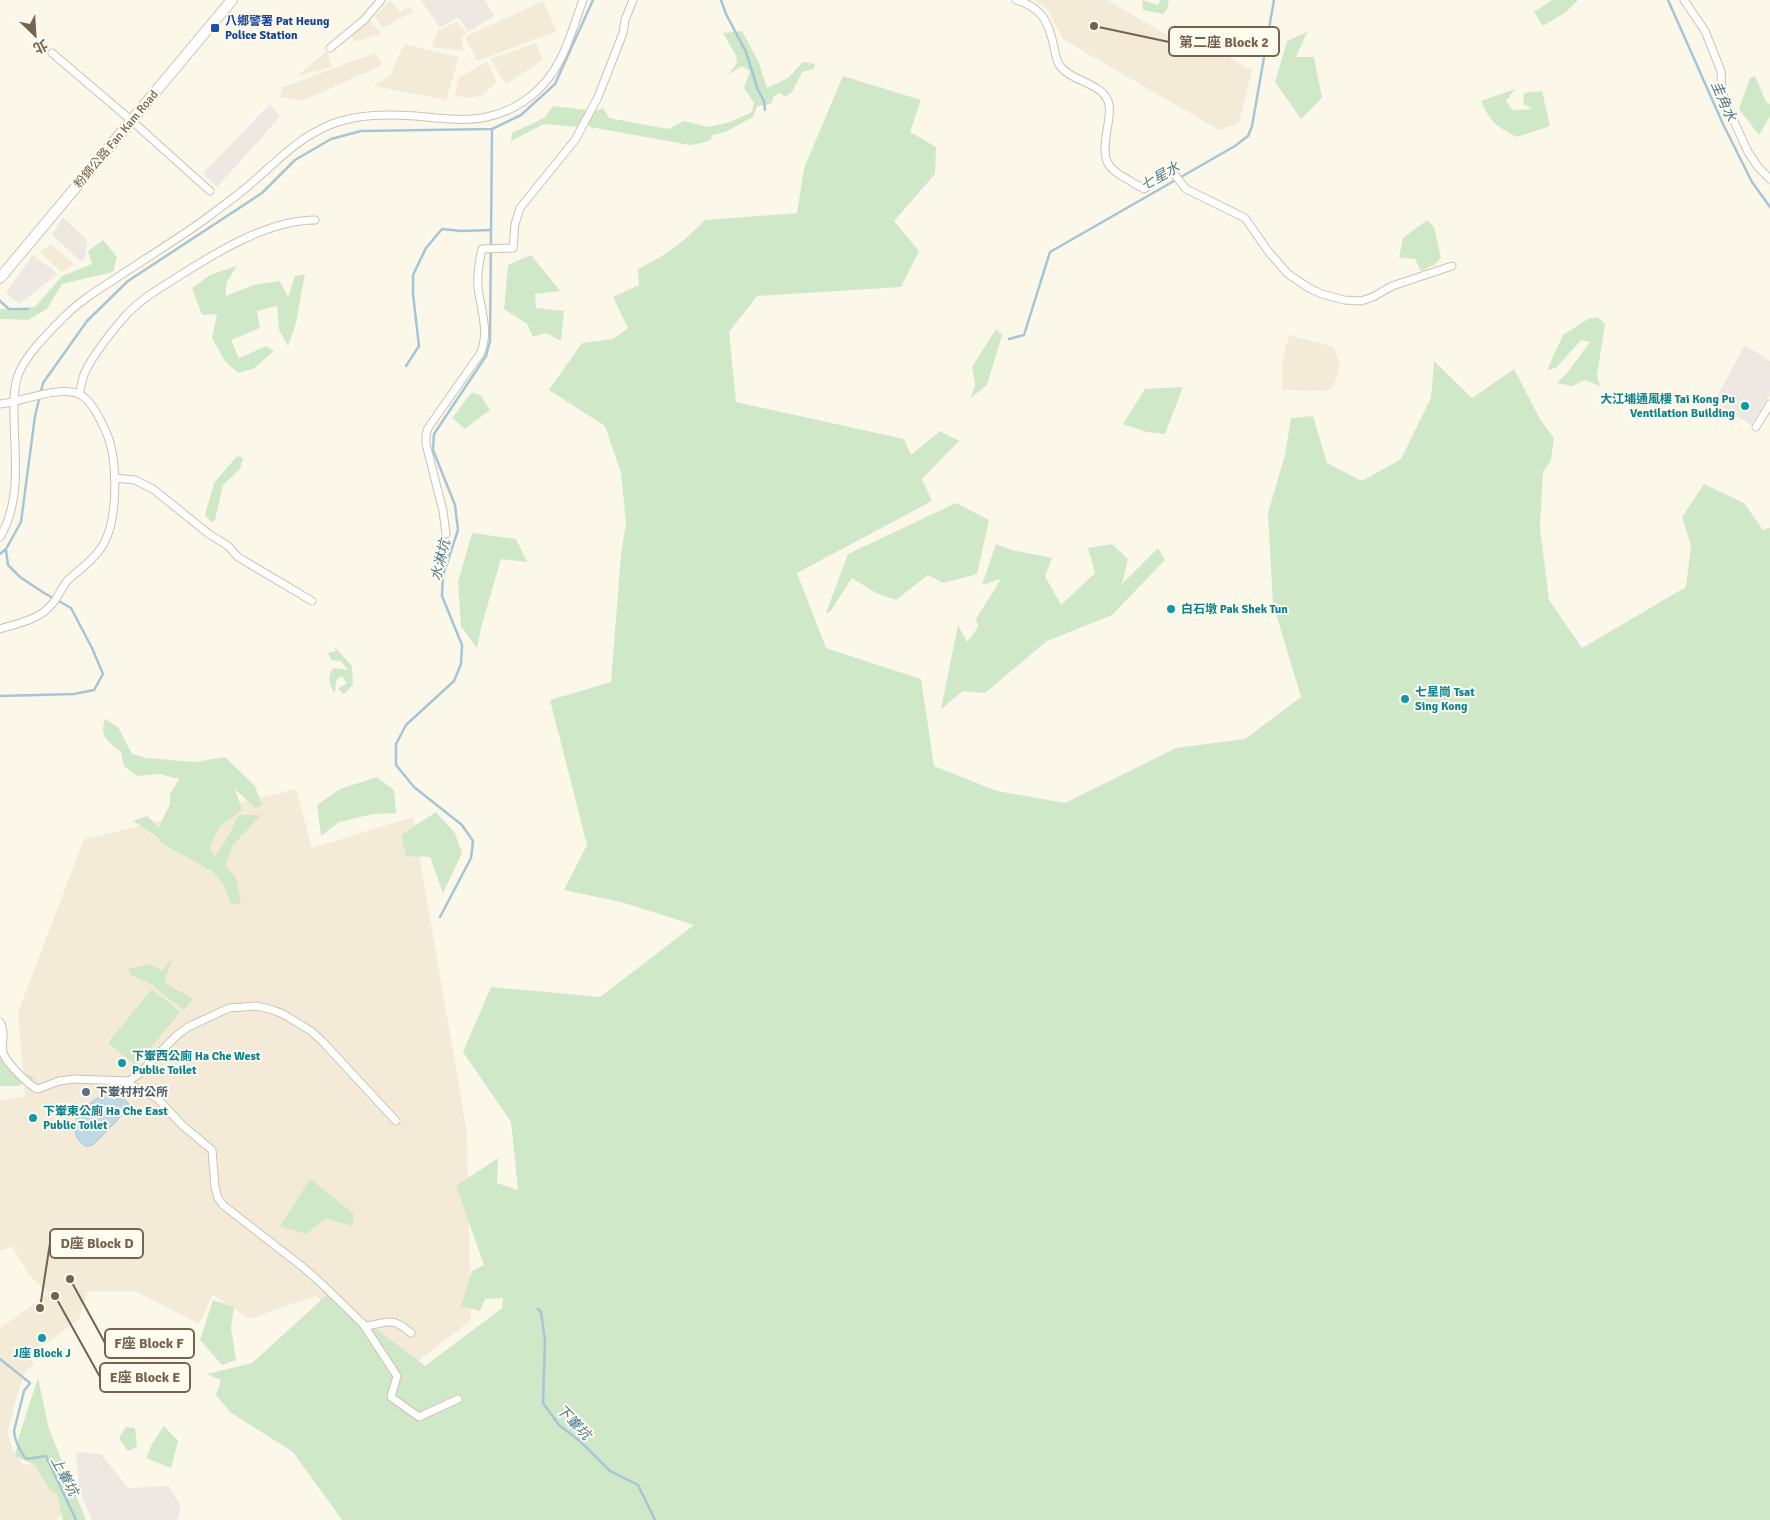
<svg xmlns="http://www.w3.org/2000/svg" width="1770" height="1520" font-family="Signika,'Noto Sans TC',sans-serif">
<rect width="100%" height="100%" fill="#fcf8e9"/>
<g fill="#f3ebd8">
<polygon points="390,0 400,12 410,7 413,12 382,28 375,16"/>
<polygon points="1034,0 1107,0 1167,35 1174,23 1252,71 1239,123 1219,130 1064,40 1047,9"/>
<polygon points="543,1 557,31 477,61 465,37"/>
<polygon points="370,20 381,34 355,42 350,35"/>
<polygon points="457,21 466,33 462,38 463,51 431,47 438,31"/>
<polygon points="536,43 543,60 506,84 490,59"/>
<polygon points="404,44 459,57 446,100 373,86 390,76"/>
<polygon points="327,51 332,67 297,76"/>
<polygon points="375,53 382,65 302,101 280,97 283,87"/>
<polygon points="487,62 497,82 481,96 470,98 455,96 459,77"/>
<polygon points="51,244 75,265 61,272 40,252"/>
<polygon points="1289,335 1334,347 1340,365 1334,385 1328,391 1282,390 1282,362"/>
<polygon points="296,789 312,848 413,817 467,1134 471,1320 400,1375 316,1296 250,1319 213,1295 199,1324 135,1291 88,1291 79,1319 51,1340 29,1352 34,1365 26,1370 19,1389 8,1431 9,1439 15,1455 24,1465 42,1462 66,1512 55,1520 0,1520 0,1328 37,1302 47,1293 29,1275 12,1246 0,1251 0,1101 25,1096 18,1012 84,839"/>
</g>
<g fill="#ede9e2">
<polygon points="421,0 485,0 494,16 468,32 458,17 440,28"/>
<polygon points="270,104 280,117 217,187 203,173"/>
<polygon points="63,217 87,240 85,259 82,262 52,235"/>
<polygon points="33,255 58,274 19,304 6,293"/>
<polygon points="1745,345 1770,361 1770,395 1751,425 1714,402"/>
<polygon points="76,1452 101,1454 128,1488 169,1486 181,1507 177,1520 92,1520 79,1490"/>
</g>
<g fill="#cfe9c8">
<polygon points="1142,0 1158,5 1160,0 1169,0 1167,9 1163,14 1143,10"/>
<polygon points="1552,0 1578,0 1566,12 1543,26 1534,12"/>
<polygon points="742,31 759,63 767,88 788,78 803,62 815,64 814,69 802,72 792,92 785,97 780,93 774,96 771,104 757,106 753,117 725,132 712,135 711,140 702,143 690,145 590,127 586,121 579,127 544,124 511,141 512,133 544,118 553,106 596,111 603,108 609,118 668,129 684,121 708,127 730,122 752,112 754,103 744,88 750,71 742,66 728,75 737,63 736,56 723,33"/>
<polygon points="1307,32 1296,57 1314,57 1322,98 1301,119 1275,82 1287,41"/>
<path d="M843,76L921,100L910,132L936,147L935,174L894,221L919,251L901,287L757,296L729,332L736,402L904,439L911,455L940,431L959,441L922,479L932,501L797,573L826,648L921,679L934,766L997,791L1065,803L1176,748L1245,739L1301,697L1273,604L1268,513L1285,455L1291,418L1313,416L1327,463L1362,481L1401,459L1431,398L1434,361L1472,398L1514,369L1540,419L1554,438L1551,460L1543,472L1540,528L1549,600L1582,648L1686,587L1691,545L1682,517L1704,484L1744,503L1763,530L1770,528V1520H342L293,1452L230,1412L216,1395L221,1380L207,1374L252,1363L329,1293L425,1366L502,1308L503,1298L485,1299L480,1311L461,1306L472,1271L484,1265L456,1186L498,1158L497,1183L518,1190L511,1122L463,1052L491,987L600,997L694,925L621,902L564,890L587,845L550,700L611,682L621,554L626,523L621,473L605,426L549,390L582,343L613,339L628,328L613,297L639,285L638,269C668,254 681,244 705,220L797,213L804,168Z"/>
<polygon points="1755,76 1766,102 1770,104 1770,116 1759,135 1739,109 1750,78"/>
<path d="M1515,89L1506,101L1513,110L1532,109L1523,104L1524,93L1542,91L1550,126L1517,137C1497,127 1490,122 1481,101Z"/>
<polygon points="1427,220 1434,227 1441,258 1434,265 1421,271 1415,259 1399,258 1403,238"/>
<polygon points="103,240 117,257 113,272 62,284 47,309 28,320 0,319 0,309 35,307 62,276 92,264 88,251"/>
<polygon points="531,255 560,291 535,294 536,308 564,311 561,341 546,333 533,337 527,324 504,309 508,265"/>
<polygon points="237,266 226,283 226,296 253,285 280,281 288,297 295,276 305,274 296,323 288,346 279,330 277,306 257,311 260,328 231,340 239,358 266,346 274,351 253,369 238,373 225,361 212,338 217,314 202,315 192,288 210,275"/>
<polygon points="1598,317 1605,324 1597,376 1600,386 1585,380 1572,386 1557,383 1567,373 1590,342 1581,340 1556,368 1547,370 1563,335 1588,319"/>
<polygon points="996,329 1002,335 987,385 971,398 975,384 972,367"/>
<polygon points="1183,387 1165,434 1147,432 1123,424 1145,389"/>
<polygon points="472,392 481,396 490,410 465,429 452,418"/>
<polygon points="237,456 243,458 240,469 223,485 215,520 211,522 205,515 214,483"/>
<polygon points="956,503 989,520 977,574 943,583 928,575 896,600 876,593 852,578 830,612 826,613 848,554"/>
<polygon points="472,533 516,539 527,562 501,559 481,628 477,648 461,626 458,582"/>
<polygon points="996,544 1012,550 1052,558 1045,576 1061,605 1095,573 1088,548 1112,544 1128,559 1122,584 1158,548 1165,560 1112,615 1047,641 985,693 963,691 941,709 958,625 967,642 978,627 976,619 1001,579 982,585"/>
<path d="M334,646L352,666L353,685L344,694L338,689L347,683L342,676L336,680L335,694C329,685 327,677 333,668L348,670L341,661L331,660L328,653L336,651Z"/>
<path d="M105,719L118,727L132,754L146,758L195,762L225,757L255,786L262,805L255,808L235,789L242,810L219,827L210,847L215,856L225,842L239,815H261L233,845L225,866L235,876L241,900L238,904H231L224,886L213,872L162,843L156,836L133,821L147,816L159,827L170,804V794L179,779L159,774L137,776L124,766L121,752C108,742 99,737 105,719Z"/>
<polygon points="377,777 394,790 396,813 373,814 339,822 321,836 317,805 340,789"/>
<polygon points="436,812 455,833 462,853 443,893 430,857 406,856 401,835"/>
<path d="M172,959C171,968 165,974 165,983L193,999L184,1010L155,988V986L131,975L128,969L150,964L162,971Z"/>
<polygon points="152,989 180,1012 136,1066 108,1043"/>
<polygon points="0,1057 4,1064 36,1078 18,1086 0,1086"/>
<polygon points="310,1179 353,1213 353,1226 326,1219 306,1234 280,1226"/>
<polygon points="213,1300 234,1307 231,1328 236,1360 222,1365 200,1340"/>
<polygon points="38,1378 49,1429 86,1520 63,1520 57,1494 49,1489 35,1465 15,1456 19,1436"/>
<polygon points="164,1426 178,1441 171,1468 146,1458 153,1442"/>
<polygon points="126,1427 135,1428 137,1447 128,1451 119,1438"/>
</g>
<path fill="#bed8e5" stroke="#a5c6d6" d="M105,1095C115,1094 127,1097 130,1107L94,1144L90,1146H85C61,1128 84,1102 105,1095Z"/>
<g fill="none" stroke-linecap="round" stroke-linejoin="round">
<g stroke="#a5c6d6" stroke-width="2.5">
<polyline points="721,0 726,14 746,52 758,90 764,101 765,110"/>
<polyline points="1668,0 1723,124 1752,182 1770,207"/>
<polyline points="0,301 9,309 28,309"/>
<polyline points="1009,339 1024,335 1050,252 1235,146 1248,136 1252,126 1274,0"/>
<polyline points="406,366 419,346 413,294 413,275 426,248 442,229 461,231 491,230"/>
<polyline points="0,554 6,549 21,522 35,416 43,383 87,321 128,281 262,193 295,160 331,139 361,131 492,129 521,115 555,84 593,0"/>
<polyline points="0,696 74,694 94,690 103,674 92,648 71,608 44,593 20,577 8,565 6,550"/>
<polyline points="440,917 471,858 473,841 462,825 414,787 396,765 396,744 406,725 454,681 461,664 462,645 442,596 443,575 458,530 455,505 433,450 434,434 486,356 490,341 492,129"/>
<polyline points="538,1309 541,1312 545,1340 543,1403 559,1425 581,1442 610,1471 638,1485 655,1520"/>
<path d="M0,1359L30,1383L24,1391L14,1431C15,1442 20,1451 26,1459L46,1456L76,1520"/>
</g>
<g stroke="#cdc2af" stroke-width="9">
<g id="street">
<path d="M1016,0C1042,7 1049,23 1054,47C1055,53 1056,60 1060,66C1072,82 1100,82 1108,101C1111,109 1109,117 1108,124C1100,169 1107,167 1144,189L1171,170L1186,189L1245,218L1268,251L1288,274L1309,288L1322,294L1344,300L1361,301L1373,297L1392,286L1452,266"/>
<polyline points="1684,0 1705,31 1721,71 1722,91 1727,106 1748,152 1758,167 1770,179"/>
<polyline points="330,48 364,20 381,0"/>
<polyline points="52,53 132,121 210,191"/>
<path d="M79,394C81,387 82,379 85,372C95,352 112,331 127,314C141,299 159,289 176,278C215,253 268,220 315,220"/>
<path d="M0,404C21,402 59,385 79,394C92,400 101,421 107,434C118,461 118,520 103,545C94,560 80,569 68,580C62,587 59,595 53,603C41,619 19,623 0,629"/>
<polyline points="1756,427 1770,404"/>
<polyline points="115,478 135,480 153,489 209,534 228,546 238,557 312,601"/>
<path d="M446,534L443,511L426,444V435L428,428L480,354C490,332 481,311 478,288C477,274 479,262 482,249L513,248L515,224L520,208L575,140L598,97L623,33L625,20L633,0"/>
<path d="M0,537C21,502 15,459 14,419C14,405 13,389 18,375C26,355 46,335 62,319C77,303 96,291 115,279C146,258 178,239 208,217C221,207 234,198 247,187C276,163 295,139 332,124C359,114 387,114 416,116C438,118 464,122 487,117C519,110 546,89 561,58C570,40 576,19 583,0"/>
<path d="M0,1022C6,1032 1,1042 3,1053C6,1062 30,1087 38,1089L59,1081L74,1079L129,1081L139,1074L176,1036L188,1027L229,1008L257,1006L273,1010L283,1014L311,1031L323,1042L396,1121"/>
<path d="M125,1082L157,1098L182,1125L212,1150L215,1187L218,1198L223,1205L304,1268L323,1285L363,1324L366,1326C388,1323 391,1316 411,1333"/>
<polyline points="363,1324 397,1376 391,1397 419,1417 458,1399"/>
</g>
</g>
<g stroke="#d0c3ad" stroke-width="12">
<polyline id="secondary" points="0,278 232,0"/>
</g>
<use href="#street" stroke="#fff" stroke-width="7"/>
<use href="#secondary" stroke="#fff" stroke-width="10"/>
</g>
<rect fill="#1a4fb4" stroke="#fefbef" stroke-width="2" x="210" y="23" width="10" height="10" rx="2.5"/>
<g fill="#0f9aa8" stroke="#fefbef" stroke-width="2">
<circle cx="1745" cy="406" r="5"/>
<circle cx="1171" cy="609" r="5"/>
<circle cx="1405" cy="699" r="5"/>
<circle cx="122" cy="1063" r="5"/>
<circle cx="33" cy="1118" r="5"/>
<circle cx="42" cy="1338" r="5"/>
</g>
<circle fill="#5c6f8a" stroke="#fefbef" stroke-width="2" cx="86" cy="1092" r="5"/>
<g text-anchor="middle" stroke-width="4" stroke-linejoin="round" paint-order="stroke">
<g font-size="12" font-weight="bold" fill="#164399" stroke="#fefbef" text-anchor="start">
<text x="225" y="25">八鄉警署 Pat Heung<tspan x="225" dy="14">Police Station</tspan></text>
</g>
<g font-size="12" fill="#75634d" stroke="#fefbef">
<text transform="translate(116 139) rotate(-50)" y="4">粉錦公路 Fan Kam Road</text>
</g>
<g font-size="12" font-weight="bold" fill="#0d838f" stroke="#fefbef" text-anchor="start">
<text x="1735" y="403" text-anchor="end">大江埔通風樓 Tai Kong Pu<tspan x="1735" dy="14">Ventilation Building</tspan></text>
<text x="1181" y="613">白石墩 Pak Shek Tun</text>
<text x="1415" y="696">七星崗 Tsat<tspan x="1415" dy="14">Sing Kong</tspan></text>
<text x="132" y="1060">下輋西公廁 Ha Che West<tspan x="132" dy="14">Public Toilet</tspan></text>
<text x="43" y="1115">下輋東公廁 Ha Che East<tspan x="43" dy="14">Public Toilet</tspan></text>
<text x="42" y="1357" text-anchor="middle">J座 Block J</text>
</g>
<g font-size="12" font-weight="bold" fill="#4e5e75" stroke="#fefbef" text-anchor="start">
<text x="96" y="1096">下輋村村公所</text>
</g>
<g font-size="14" font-style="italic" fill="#4c788e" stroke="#fefbef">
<text transform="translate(1724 101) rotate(66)" y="5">圭角水</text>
<text transform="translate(1160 176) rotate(-30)" y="5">七星水</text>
<text transform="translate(440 560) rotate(-76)" y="5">水淋坑</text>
<text transform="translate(574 1422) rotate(46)" y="5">下輋坑</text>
<text transform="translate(65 1476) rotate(62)" y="5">上輋坑</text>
</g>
</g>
<path fill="none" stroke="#75634d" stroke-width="2" d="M1094 26L1169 42M40 1308L50 1243M70 1279L105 1343M55 1296L100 1377"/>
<g fill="#75634d" stroke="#fefbef" stroke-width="2">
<circle cx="1094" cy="26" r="5"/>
<circle cx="40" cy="1308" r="5"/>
<circle cx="70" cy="1279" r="5"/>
<circle cx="55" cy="1296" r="5"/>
</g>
<g fill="#fefbef" stroke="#75634d" stroke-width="2">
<rect x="1169" y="27" width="110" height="29" rx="5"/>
<rect x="50" y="1229" width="93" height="29" rx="5"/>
<rect x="105" y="1329" width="89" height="29" rx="5"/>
<rect x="100" y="1363" width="90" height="29" rx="5"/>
</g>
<g font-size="14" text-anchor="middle" font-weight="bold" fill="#75634d">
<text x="1224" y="47">第二座 Block 2</text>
<text x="97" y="1248">D座 Block D</text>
<text x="149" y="1348">F座 Block F</text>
<text x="145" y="1382">E座 Block E</text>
</g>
<g transform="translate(35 35) rotate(155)" stroke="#fefbef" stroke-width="4" paint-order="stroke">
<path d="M0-4L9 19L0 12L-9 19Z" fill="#75634d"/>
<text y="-8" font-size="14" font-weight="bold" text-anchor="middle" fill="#75634d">北</text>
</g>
</svg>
